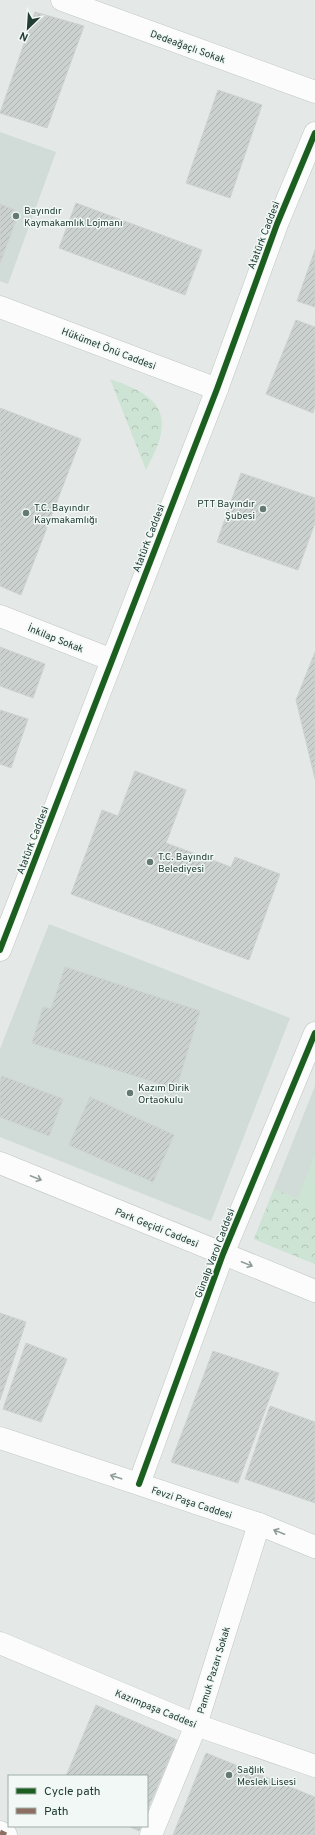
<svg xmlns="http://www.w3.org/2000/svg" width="315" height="1835" font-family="Overpass,sans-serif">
<defs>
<pattern id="forest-crowns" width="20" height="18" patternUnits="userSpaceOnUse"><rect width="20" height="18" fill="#cde3d3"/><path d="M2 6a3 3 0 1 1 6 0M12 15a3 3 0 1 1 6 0" fill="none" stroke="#b0c4b6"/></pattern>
<pattern id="building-hatch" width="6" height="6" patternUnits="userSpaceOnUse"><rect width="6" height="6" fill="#cbd1ce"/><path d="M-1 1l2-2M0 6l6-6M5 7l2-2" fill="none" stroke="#aeb4b2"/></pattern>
</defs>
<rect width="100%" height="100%" fill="#e4e9e7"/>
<g fill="#d1dbd7">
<polygon points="0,132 56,152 8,284 0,281"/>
<polygon points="49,924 290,1018 211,1221 0,1137 0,1049"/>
<polygon points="315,1086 315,1264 254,1239"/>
</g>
<polygon fill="#cde3d3" points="315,1152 315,1207 297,1201"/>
<g fill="url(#forest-crowns)">
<path d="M110,379C135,388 168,399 161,433C159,446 151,459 146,470Z"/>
<polygon points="274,1189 315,1206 315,1264 254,1239"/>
</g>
<g fill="url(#building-hatch)" stroke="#cdd2d0">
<polygon points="35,12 84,26 47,128 0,113"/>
<polygon points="218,90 262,105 230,198 186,183"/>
<polygon points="76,203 202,250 185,295 59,248"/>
<polygon points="0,204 19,212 0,263"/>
<polygon points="315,250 315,307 297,301"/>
<polygon points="296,320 315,327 315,406 313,413 266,394"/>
<polygon points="0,408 81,439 21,595 0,586"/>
<polygon points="241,473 315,498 315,523 298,570 217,542"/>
<polygon points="0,647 45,664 33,698 0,686"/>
<polygon points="315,652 315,779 296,700"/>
<polygon points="0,710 28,719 11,768 0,764"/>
<polygon points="135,771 186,790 166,843 231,867 235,857 280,874 249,960 71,894 102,810 118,816"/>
<polygon points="65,967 200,1011 176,1089 32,1043 43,1007 51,1009"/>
<polygon points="2,1076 63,1099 49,1136 0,1117 0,1082"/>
<polygon points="90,1097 174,1135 153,1182 69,1145"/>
<polygon points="0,1313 26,1322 0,1400"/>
<polygon points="26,1343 67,1359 41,1422 3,1409"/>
<polygon points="213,1351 279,1373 238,1483 171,1462"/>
<polygon points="270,1406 315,1422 315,1503 245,1479"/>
<polygon points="96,1705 177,1740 147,1811 147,1776 66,1776"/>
<polygon points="206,1753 315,1797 315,1835 173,1835"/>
<polygon points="128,1826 141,1826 139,1831"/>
</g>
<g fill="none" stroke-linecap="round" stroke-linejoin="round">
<g stroke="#c1c6c4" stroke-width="23">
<g id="minor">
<polyline points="62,0 315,92"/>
<polyline points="0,307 217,389"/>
<polyline points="0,616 112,660"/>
<polyline points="0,950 217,389 277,224 315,133"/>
<polyline points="0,1163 315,1291"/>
<polyline points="0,1438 259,1524 315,1547"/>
<polyline points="139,1484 223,1254 315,1033"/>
<polyline points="0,1643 196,1725 315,1766"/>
<polyline points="0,1832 6,1835"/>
<polyline points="151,1835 196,1725 259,1524"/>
</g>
</g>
<use href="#minor" stroke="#fbfcfb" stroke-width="22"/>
<polyline stroke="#8d6e63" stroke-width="5" stroke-dasharray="10 5" stroke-linecap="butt" points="0,1832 6,1835"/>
<g stroke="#f2f8f5" stroke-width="8">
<g id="cycleway">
<polyline points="0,950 217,389 277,224 315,133"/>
<polyline points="139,1484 223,1254 315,1033"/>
</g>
</g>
<use href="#cycleway" stroke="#1b5e20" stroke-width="6"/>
</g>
<defs><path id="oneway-shaft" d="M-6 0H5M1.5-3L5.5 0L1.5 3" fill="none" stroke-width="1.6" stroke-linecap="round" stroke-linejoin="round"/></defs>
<g stroke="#8e9c98">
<use href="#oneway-shaft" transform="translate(36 1178) rotate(22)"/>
<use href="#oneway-shaft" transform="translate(247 1264) rotate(22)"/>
<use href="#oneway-shaft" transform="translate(116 1477) rotate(-162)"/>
<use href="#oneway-shaft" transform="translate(279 1532) rotate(-158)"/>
</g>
<g fill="#657973" stroke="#f2f8f5" stroke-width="1.5">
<circle cx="16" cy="216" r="4"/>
<circle cx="263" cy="509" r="4"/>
<circle cx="26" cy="513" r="4"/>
<circle cx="150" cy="862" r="4"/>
<circle cx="130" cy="1093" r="4"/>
<circle cx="229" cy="1775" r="4"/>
</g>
<g text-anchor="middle" stroke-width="3" stroke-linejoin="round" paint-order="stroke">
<g font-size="10" fill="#213d35" stroke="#f2f8f5">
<text transform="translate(188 46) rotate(20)" y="4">Dedeağaçlı Sokak</text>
<text transform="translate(263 235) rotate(-69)" y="4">Atatürk Caddesi</text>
<text transform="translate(109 348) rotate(21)" y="4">Hükümet Önü Caddesi</text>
<text transform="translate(148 538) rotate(-69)" y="4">Atatürk Caddesi</text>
<text transform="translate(56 638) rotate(22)" y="4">İnkilap Sokak</text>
<text transform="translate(32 840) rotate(-69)" y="4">Atatürk Caddesi</text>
<text transform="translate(157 1227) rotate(22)" y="4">Park Geçidi Caddesi</text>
<text transform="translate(214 1253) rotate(-69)" y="4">Günalp Varol Caddesi</text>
<text transform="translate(192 1502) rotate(18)" y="4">Fevzi Paşa Caddesi</text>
<text transform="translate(213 1670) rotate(-73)" y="4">Pamuk Pazarı Sokak</text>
<text transform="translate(156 1708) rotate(22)" y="4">Kazımpaşa Caddesi</text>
</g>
<g font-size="10" fill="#213d35" stroke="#f2f8f5" text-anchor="start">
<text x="24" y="214">Bayındır<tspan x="24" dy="12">Kaymakamlık Lojmanı</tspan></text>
<text x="255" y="507" text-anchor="end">PTT Bayındır<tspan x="255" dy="12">Şubesi</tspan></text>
<text x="34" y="511">T.C. Bayındır<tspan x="34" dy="12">Kaymakamlığı</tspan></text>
<text x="158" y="860">T.C. Bayındır<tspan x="158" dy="12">Belediyesi</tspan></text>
<text x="138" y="1091">Kazım Dirik<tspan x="138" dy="12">Ortaokulu</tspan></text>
<text x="237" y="1773">Sağlık<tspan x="237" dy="12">Meslek Lisesi</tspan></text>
</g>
</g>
<rect x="8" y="1775" width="140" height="52" fill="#f2f8f5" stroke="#9eada8"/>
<rect x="16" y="1788" width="20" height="6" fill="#1b5e20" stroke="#9eada8"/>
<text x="44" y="1795" font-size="12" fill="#213d35">Cycle path</text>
<rect x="16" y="1808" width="20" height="6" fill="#8d6e63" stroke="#9eada8"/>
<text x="44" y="1815" font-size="12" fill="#213d35">Path</text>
<g transform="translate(28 28) rotate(205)" stroke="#f2f8f5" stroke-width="3" paint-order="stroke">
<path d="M0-3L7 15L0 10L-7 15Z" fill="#213d35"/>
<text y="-6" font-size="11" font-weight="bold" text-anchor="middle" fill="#213d35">N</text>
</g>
</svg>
